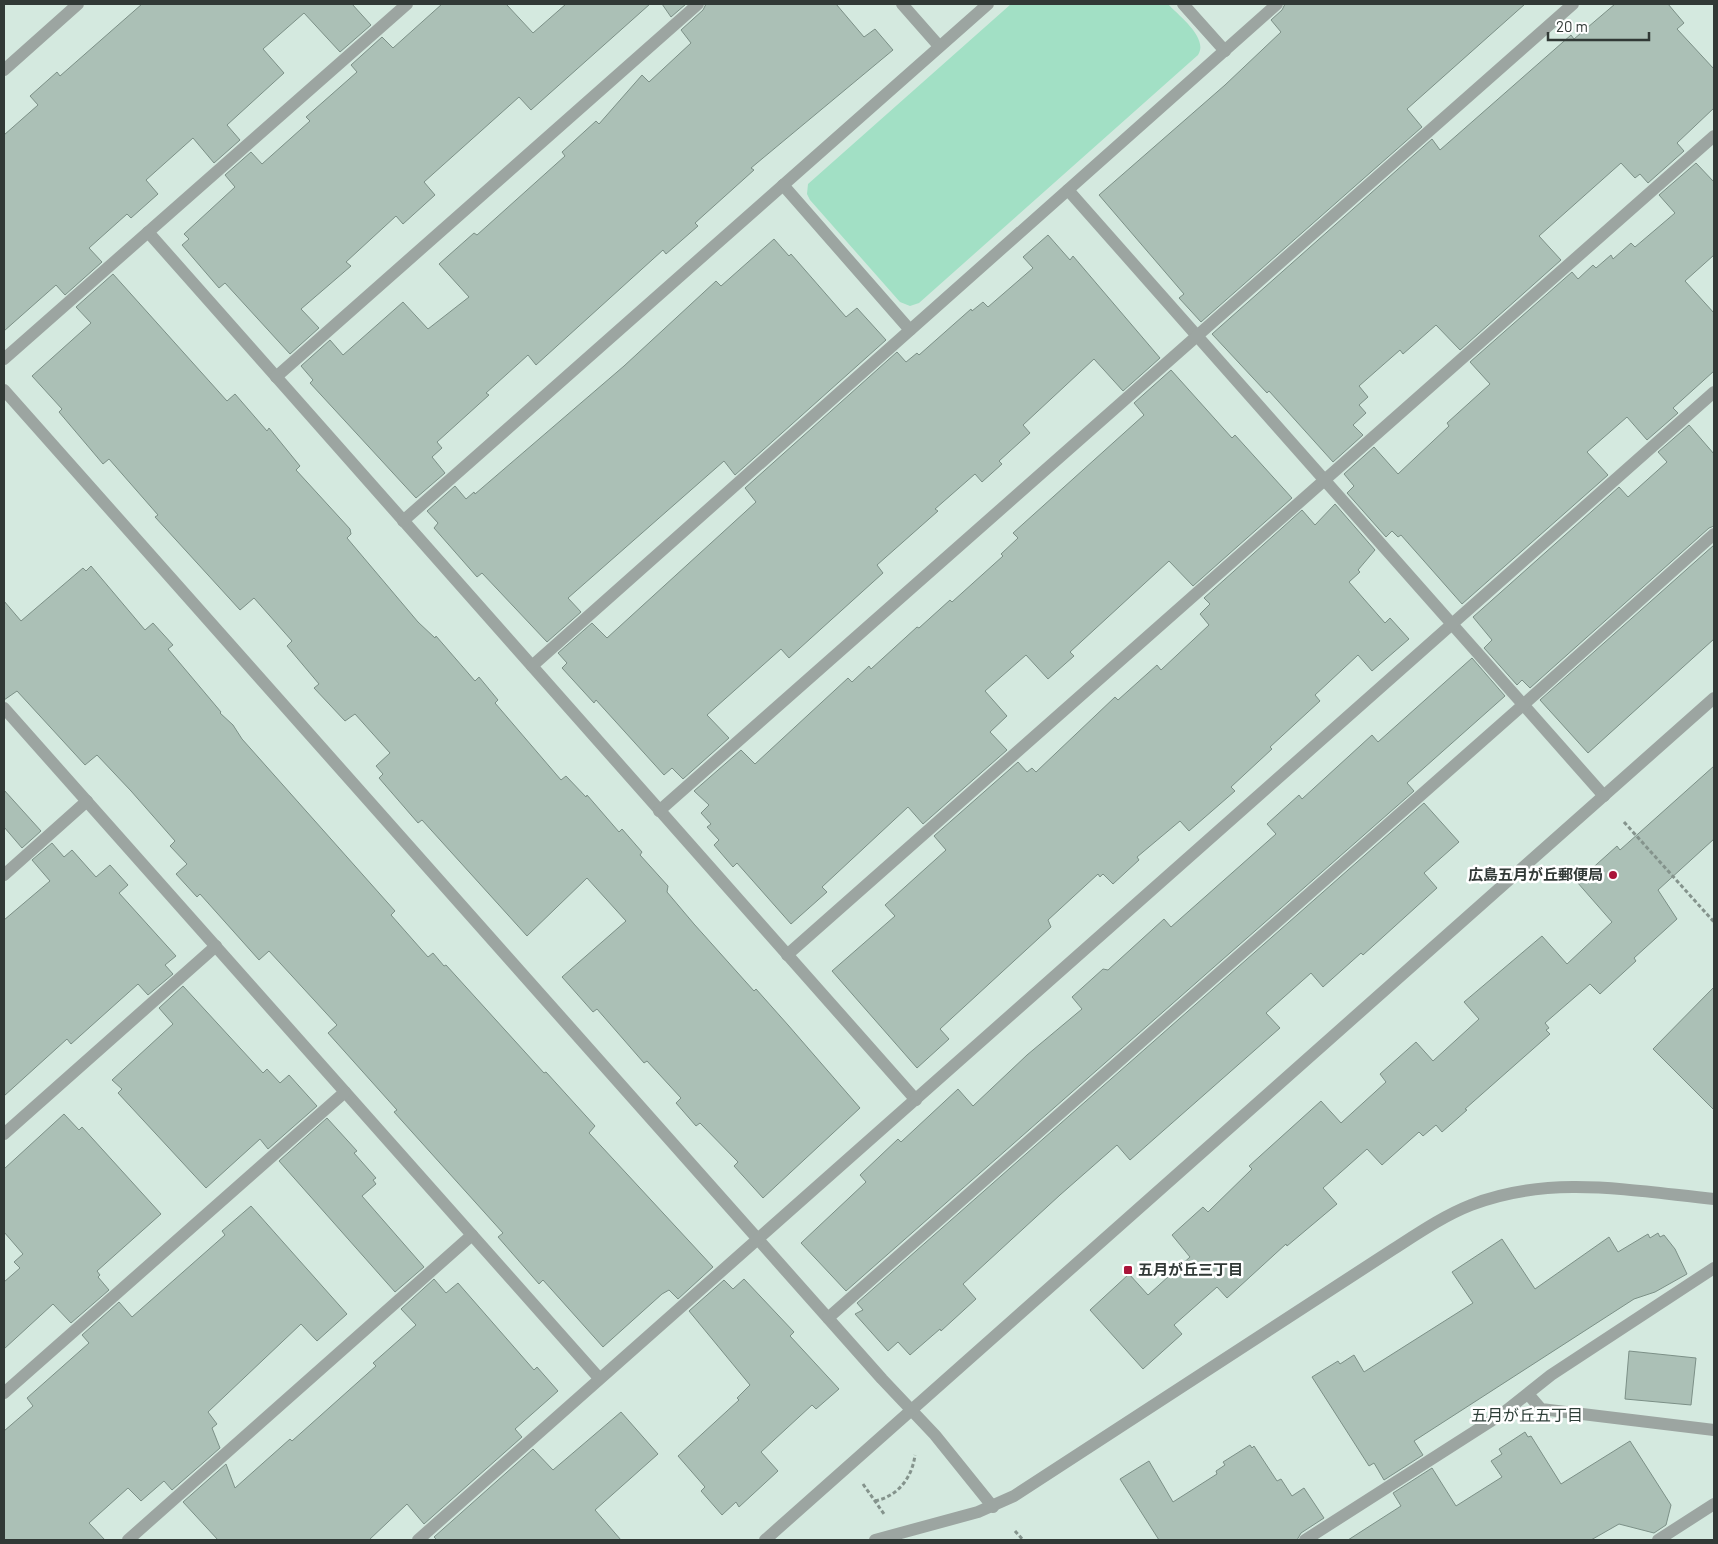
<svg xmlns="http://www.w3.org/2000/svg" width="1718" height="1544" font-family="Barlow,'Noto Sans JP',sans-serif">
<rect width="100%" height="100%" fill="#d4e9df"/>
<path fill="#a2e0c5" d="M1011,4H1168C1179,16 1209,38 1198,55L919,303L910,306L900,302L810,200L807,194L808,184Z"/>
<g fill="#abc0b6" stroke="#7c9087">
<polygon points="142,4 352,4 371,25 340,52 304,13 263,49 284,73 227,125 240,140 214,163 193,138 146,180 158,194 131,218 127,214 89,248 102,262 65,295 56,285 4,331 4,135 38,105 30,96 57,72 60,76"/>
<polygon points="442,4 506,4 533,33 566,4 650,4 531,110 519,97 424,182 435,195 403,224 396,216 346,262 351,266 301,309 319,328 290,354 225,283 219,288 182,245 189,239 184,234 235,187 225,175 251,152 262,164 310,121 306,117 357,72 351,65 382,37 393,48"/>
<polygon points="662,4 686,4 671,17"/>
<polygon points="706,4 836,4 864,37 875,29 893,50 751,168 754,170 695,223 698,226 666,254 663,250 536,365 528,355 486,393 489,395 437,442 442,448 432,457 445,473 416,498 310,383 313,380 301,366 330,340 343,355 403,302 428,329 469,297 439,264 474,233 477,235 565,156 562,152 596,121 599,124 642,75 649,82 691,43 681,30 703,10"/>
<polygon points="1285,4 1525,4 1407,109 1422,127 1201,322 1179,298 1184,294 1099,195 1225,85 1281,32 1271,20 1282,10"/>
<polygon points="1615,4 1668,4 1684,23 1677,29 1714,69 1714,108 1677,143 1684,151 1648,183 1640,174 1635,178 1621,163 1539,236 1561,260 1460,350 1436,325 1403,354 1400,350 1359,386 1368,397 1359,405 1366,413 1353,425 1363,435 1333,462 1269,391 1267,393 1212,334 1432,139 1440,150 1571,35 1574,39"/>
<polygon points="1696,163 1714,182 1714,255 1685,281 1714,313 1714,371 1673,408 1678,413 1647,440 1627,417 1587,452 1608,475 1462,604 1401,535 1398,537 1392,531 1386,537 1347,493 1354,486 1344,474 1374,447 1398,474 1449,426 1447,423 1490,384 1470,362 1572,272 1578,279 1593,265 1596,268 1611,255 1613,259 1631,243 1635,247 1675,213 1659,195"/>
<polygon points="1048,235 1070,260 1073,256 1160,358 1123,391 1094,359 1023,425 1030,433 999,461 1002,464 982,482 975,474 935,509 938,511 877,565 883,573 821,629 789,658 781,649 707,715 729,738 683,779 672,768 664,775 596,700 594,703 562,668 567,663 558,653 592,623 607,638 756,502 745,488 897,352 906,362 917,353 919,355 971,309 972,311 983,302 988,307 1033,268 1023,257"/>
<polygon points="774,239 789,256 791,254 846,317 857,308 886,340 735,475 724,461 568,598 581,612 547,642 482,573 477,577 434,528 438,523 427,511 455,486 466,499 474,492 475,494 624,366 716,281 721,286"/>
<polygon points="113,274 227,401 235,394 267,431 269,428 300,466 296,470 350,529 351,534 347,538 418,622 435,638 436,636 475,681 479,677 498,700 495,703 561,780 566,776 586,797 587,795 619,832 622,829 642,852 640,855 668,886 667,892 694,924 754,991 756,989 788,1025 860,1108 763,1198 734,1166 738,1162 700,1123 696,1126 676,1103 681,1098 647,1061 644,1063 597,1009 593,1012 562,977 626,921 587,878 527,936 422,820 418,823 379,778 383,774 376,766 390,753 355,714 345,721 314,688 319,684 287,646 292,641 254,598 240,610 155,517 158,515 109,459 103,464 59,412 62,409 32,376 91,323 76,307"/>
<polygon points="1171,370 1232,438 1235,435 1292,498 1193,586 1169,561 1070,652 1074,656 1048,679 1026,655 985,691 1007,716 990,732 1007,750 923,824 908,807 822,887 827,892 791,924 737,863 733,867 714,845 719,840 707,827 711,824 701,813 709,805 694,791 741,750 755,764 848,678 852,682 869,666 871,669 917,627 919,628 950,600 952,602 1003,556 1001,554 1018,538 1013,533 1144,415 1134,403"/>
<polygon points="1689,425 1714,454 1714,526 1709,528 1530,688 1522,680 1517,685 1484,648 1492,640 1473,617 1619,487 1628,497 1667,462 1658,452"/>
<polygon points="1335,504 1375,550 1358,570 1360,572 1349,582 1385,623 1390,618 1409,639 1372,671 1358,655 1315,695 1320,701 1270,747 1272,749 1231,787 1235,791 1189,831 1180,821 1137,857 1139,860 1113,884 1103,874 1100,877 1098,874 1048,920 1051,927 940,1029 949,1039 917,1068 832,971 895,916 885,905 946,850 934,836 1018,762 1027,772 1032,768 1036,772 1115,697 1118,700 1157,665 1161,670 1209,625 1200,614 1210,604 1204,598 1302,510 1315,525"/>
<polygon points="1714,545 1714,639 1588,753 1540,700"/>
<polygon points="91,566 145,630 153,623 173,645 168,649 221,712 220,713 233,725 242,739 395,911 391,915 428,957 433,953 444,966 446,965 544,1073 546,1072 595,1126 589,1133 713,1267 678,1299 669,1290 662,1294 603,1347 543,1280 539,1284 498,1237 503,1233 394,1112 397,1110 328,1033 337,1025 269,951 259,960 200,894 197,897 176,874 187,864 170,846 175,841 131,791 97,755 85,765 17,691 4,700 4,601 21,621 83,568 86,571"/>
<polygon points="1472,658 1505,696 1407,783 1414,791 846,1291 801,1243 866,1182 860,1175 898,1139 901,1142 958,1089 973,1106 1027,1055 1082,1009 1072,997 1103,969 1108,970 1164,919 1171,927 1276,834 1267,824 1299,795 1302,799 1372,735 1378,742"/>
<polygon points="1714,766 1714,839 1658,890 1677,919 1634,958 1636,961 1600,994 1590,984 1545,1023 1549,1028 1546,1030 1550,1034 1465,1109 1467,1110 1442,1132 1436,1125 1423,1136 1419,1132 1382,1165 1367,1149 1323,1188 1337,1204 1287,1246 1286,1244 1227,1298 1217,1287 1174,1325 1182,1334 1143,1369 1090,1310 1129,1274 1148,1295 1190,1257 1172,1235 1203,1207 1208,1212 1252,1169 1249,1166 1321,1101 1341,1123 1386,1082 1380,1074 1416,1042 1433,1061 1479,1019 1464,1002 1542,936 1567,964 1612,922 1577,882 1617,846 1620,850"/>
<polygon points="4,790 41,831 22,848 4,827"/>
<polygon points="1424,803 1459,842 1424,873 1437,888 1363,955 1361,953 1323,987 1311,973 1266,1013 1280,1028 1130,1160 1117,1145 1060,1195 963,1284 976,1299 941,1331 940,1329 910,1355 898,1342 888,1351 855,1314 863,1310 857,1303"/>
<polygon points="52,843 64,857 72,850 96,877 110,865 128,885 119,893 176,956 165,965 173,974 148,995 138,984 71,1044 67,1039 4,1096 4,920 50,881 32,860"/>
<polygon points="183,986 263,1073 267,1069 280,1083 289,1075 317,1106 268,1149 260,1139 206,1188 118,1093 122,1089 112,1080 173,1024 159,1008"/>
<polygon points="1714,987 1714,1110 1653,1049"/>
<polygon points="64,1114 79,1130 82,1127 161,1214 97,1271 100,1275 98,1277 109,1290 71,1323 53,1304 4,1349 4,1282 20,1268 14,1262 23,1254 4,1232 4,1169"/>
<polygon points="327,1118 357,1151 354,1153 376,1178 373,1180 376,1184 362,1196 424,1267 395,1292 279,1161"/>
<polygon points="251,1206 347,1314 317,1341 301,1324 208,1412 217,1424 212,1428 220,1448 172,1490 164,1481 141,1501 128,1488 89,1523 105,1540 4,1540 4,1431 33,1406 27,1398 89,1343 82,1335 119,1302 132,1317 225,1235 222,1231"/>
<polygon points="1658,1233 1660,1237 1664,1235 1675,1249 1687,1274 1655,1292 1634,1299 1414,1441 1423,1455 1384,1480 1374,1463 1369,1466 1312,1377 1338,1361 1340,1364 1354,1355 1364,1372 1473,1303 1452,1272 1502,1239 1535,1289 1609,1237 1618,1252 1648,1234 1650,1238"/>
<polygon points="434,1279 446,1293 458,1283 534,1370 537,1367 558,1391 515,1429 522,1437 424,1524 407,1504 369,1540 218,1540 183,1502 226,1464 235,1488 290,1439 292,1441 376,1366 373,1363 416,1325 401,1309"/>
<polygon points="744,1279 794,1332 790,1336 839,1389 816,1409 812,1405 761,1452 778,1471 739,1507 736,1502 722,1515 701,1491 705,1487 678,1456 739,1400 737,1398 750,1385 689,1311 724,1280 733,1289"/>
<polygon points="1629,1351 1696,1358 1691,1405 1625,1399"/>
<polygon points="621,1412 658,1454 595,1510 621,1540 437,1540 434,1537 533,1449 553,1470"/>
<polygon points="1525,1432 1528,1437 1531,1436 1561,1484 1630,1441 1671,1505 1666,1525 1654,1533 1619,1524 1591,1540 1348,1540 1401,1506 1393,1493 1432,1468 1456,1506 1502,1477 1491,1461 1502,1454 1499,1449"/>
<polygon points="1250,1445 1252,1448 1254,1446 1277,1481 1281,1479 1292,1496 1304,1488 1324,1518 1301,1533 1297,1540 1159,1540 1120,1479 1149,1461 1173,1502 1217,1474 1216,1471 1225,1465 1223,1462"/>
</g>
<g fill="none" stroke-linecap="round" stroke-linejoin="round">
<g stroke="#84938c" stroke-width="3" stroke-dasharray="4 2.5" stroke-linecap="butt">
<polyline points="1624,822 1714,922"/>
<polyline points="863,1484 884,1514"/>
<path d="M875,1501C898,1496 912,1478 915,1455"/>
<polyline points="1015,1531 1023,1540"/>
</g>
<g stroke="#9ca5a1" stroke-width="12">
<polyline points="902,4 939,46"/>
<polyline points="1183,4 1225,51"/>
<polyline points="783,185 910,330"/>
<polyline points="1068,190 1604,796"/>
<polyline points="148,232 916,1100"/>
<polyline points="4,359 407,4"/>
<polyline points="276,377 698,4"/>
<polyline points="4,390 882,1379 935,1435 993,1507"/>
<polyline points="403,521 988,4"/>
<polyline points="532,666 1277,4"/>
<polyline points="4,708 599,1378"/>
<polyline points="659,811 1573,4"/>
<polyline points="4,875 87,801"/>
<polyline points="787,955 1714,136"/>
<polyline points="4,1134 216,946"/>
<polyline points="828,1318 1523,705 1714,534"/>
<polyline points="4,1393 345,1092"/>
<polyline points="1528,1394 1541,1409 1714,1430"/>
<polyline points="128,1540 472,1235"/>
<polyline points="418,1540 1714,392"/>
<polyline points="1305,1540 1502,1414 1551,1375 1714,1268"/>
<polyline points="1658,1540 1714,1504"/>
</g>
<g stroke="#9ca5a1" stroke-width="12">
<polyline points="4,70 78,4"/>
<polyline points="765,1540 1714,698"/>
<path d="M875,1540L978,1512L1014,1496L1392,1250C1417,1234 1443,1216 1471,1205C1550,1174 1633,1191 1714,1199"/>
</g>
</g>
<g fill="#aa1439" stroke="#fff" stroke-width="2">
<circle cx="1613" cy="875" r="5"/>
<rect x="1123" y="1265" width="10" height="10" rx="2.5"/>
</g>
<g text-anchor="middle" stroke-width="5" stroke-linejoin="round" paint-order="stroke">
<g font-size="15" font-weight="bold" fill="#313936" stroke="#fff" text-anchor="end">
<text x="1603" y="880">広島五月が丘郵便局</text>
<text x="1138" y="1275" text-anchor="start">五月が丘三丁目</text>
</g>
<g font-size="16" fill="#2e3f38" stroke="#fff">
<text x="1527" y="1421">五月が丘五丁目</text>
</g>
</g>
<rect width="1718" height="1544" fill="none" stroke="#313936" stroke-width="10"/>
<path d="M1548 32v8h101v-8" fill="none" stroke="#313936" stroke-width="2.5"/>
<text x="1556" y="32" font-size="15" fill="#313936" stroke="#ffffff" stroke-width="4" paint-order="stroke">20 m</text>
</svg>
